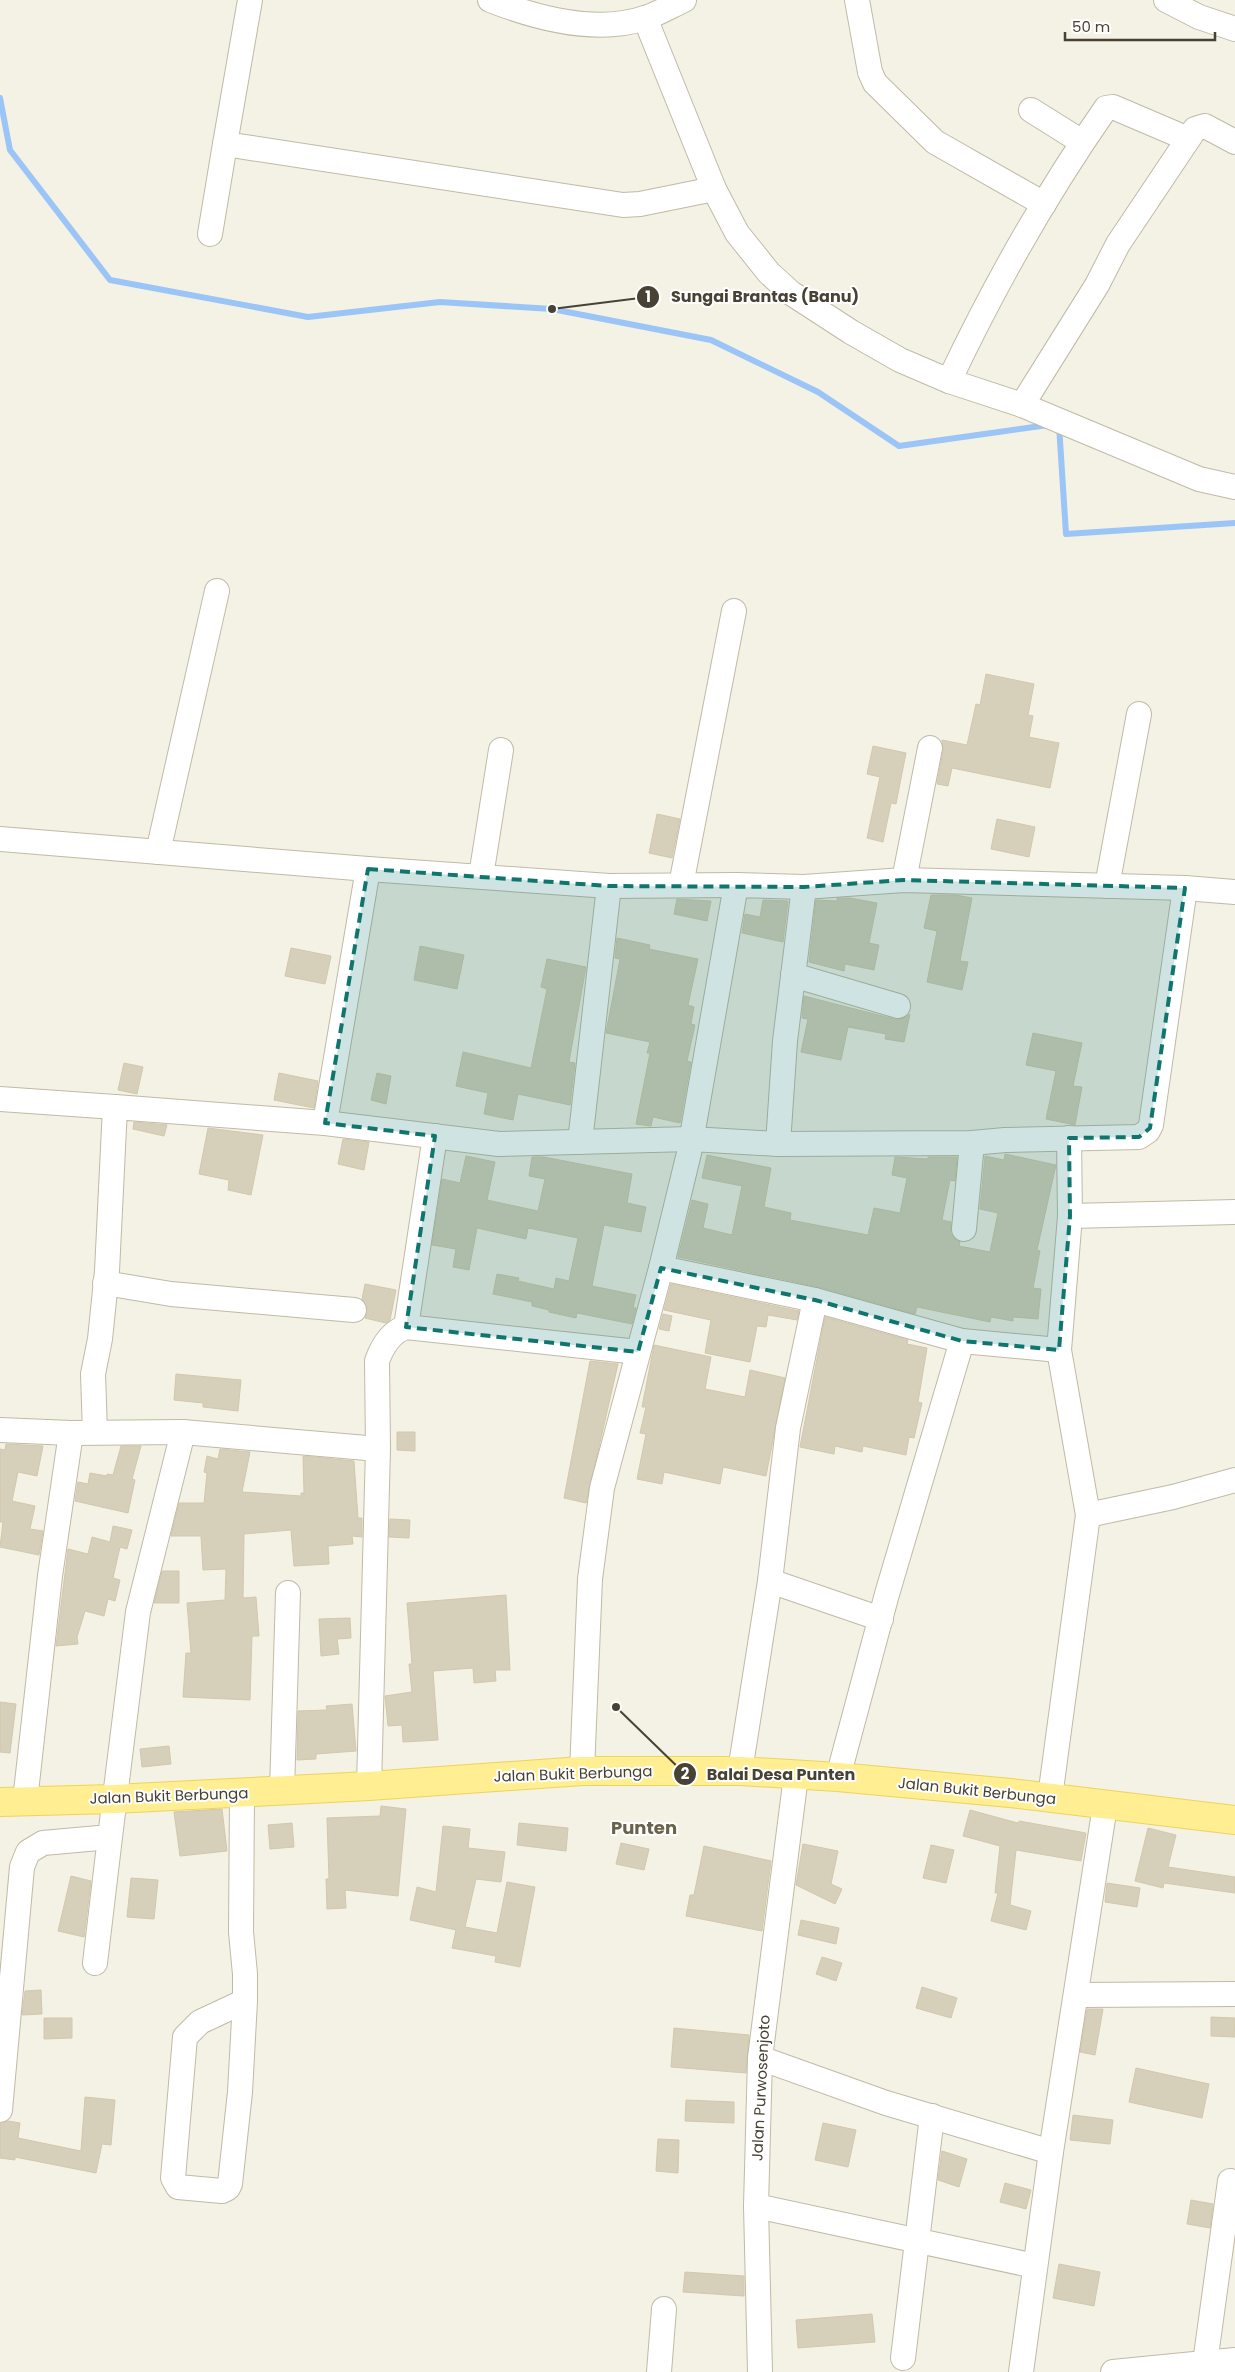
<svg xmlns="http://www.w3.org/2000/svg" width="1235" height="2372" font-family="Poppins,sans-serif">
<rect width="100%" height="100%" fill="#f4f1e5"/>
<g fill="none" stroke-linecap="round" stroke-linejoin="round">
<g stroke="#9bc5f6" stroke-width="6">
<polyline points="0,98 10,150 110,280 308,317 440,302 552,309 711,340 818,392 899,446 1048,425"/>
<polyline points="1059,425 1066,534 1235,523"/>
</g>
</g>
<g fill="#d6cfb9" stroke="#d2c8ac">
<polygon points="986,674 1034,684 1028,715 1033,716 1029,737 1059,743 1050,788 952,768 948,786 937,784 943,751 942,740 967,745 976,704 980,705"/>
<polygon points="873,746 906,753 896,804 891,803 883,842 867,838 880,777 867,774"/>
<polygon points="657,814 680,819 672,858 649,853"/>
<polygon points="997,819 1035,827 1029,857 991,849"/>
<polygon points="931,895 956,895 972,898 960,961 968,962 962,990 927,982 937,931 924,928"/>
<polygon points="837,898 850,898 877,903 869,943 879,945 874,970 845,964 844,971 809,962 816,900 837,901"/>
<polygon points="677,899 711,901 707,921 674,914"/>
<polygon points="763,900 788,901 783,942 742,933 745,914 760,917"/>
<polygon points="617,938 650,945 649,949 698,959 688,1005 694,1007 691,1024 695,1025 687,1061 691,1062 680,1123 653,1117 651,1126 636,1124 650,1053 647,1053 650,1042 606,1033 620,959 615,958"/>
<polygon points="420,946 464,955 457,989 414,980"/>
<polygon points="291,948 331,956 325,984 285,976"/>
<polygon points="547,959 586,967 569,1062 575,1063 570,1105 518,1094 513,1120 484,1114 488,1093 456,1086 463,1052 531,1068 547,989 541,987"/>
<polygon points="804,996 894,1019 902,1019 910,1014 904,1042 885,1039 886,1034 848,1027 841,1060 801,1052 808,1019 802,1018"/>
<polygon points="1033,1033 1082,1043 1073,1086 1082,1087 1075,1125 1046,1119 1056,1071 1026,1065"/>
<polygon points="124,1063 143,1067 137,1094 118,1090"/>
<polygon points="279,1073 318,1081 314,1108 274,1100"/>
<polygon points="377,1073 391,1076 386,1104 371,1100"/>
<polygon points="134,1122 167,1125 164,1136 133,1129"/>
<polygon points="208,1128 263,1135 251,1195 228,1190 229,1180 199,1174"/>
<polygon points="343,1139 369,1142 364,1170 338,1164"/>
<polygon points="1005,1154 1056,1165 1037,1250 1040,1251 1033,1288 1041,1289 1038,1319 1013,1317 1013,1321 991,1317 990,1322 917,1307 915,1314 819,1287 678,1257 692,1200 708,1204 703,1228 732,1235 742,1186 702,1178 707,1155 771,1168 764,1207 791,1213 790,1220 868,1235 874,1208 900,1213 907,1178 892,1175 895,1157 928,1159 928,1157 957,1157 955,1181 950,1180 942,1220 951,1222 951,1234 960,1242 959,1246 990,1252 998,1213 980,1209 985,1156 1004,1160"/>
<polygon points="466,1156 495,1162 487,1200 538,1211 545,1179 529,1176 532,1157 544,1157 632,1174 627,1203 646,1207 641,1232 604,1225 592,1286 636,1295 633,1308 636,1308 632,1324 577,1313 576,1318 549,1312 549,1310 532,1306 532,1302 493,1294 497,1274 519,1278 518,1281 554,1289 556,1278 569,1281 578,1238 528,1228 526,1239 477,1228 469,1270 453,1267 456,1249 432,1245 442,1179 460,1183"/>
<polygon points="365,1284 396,1290 390,1320 386,1323 365,1318 368,1311 362,1299"/>
<polygon points="671,1284 799,1311 797,1320 768,1315 766,1327 757,1326 750,1362 705,1353 711,1320 664,1310"/>
<polygon points="663,1314 672,1316 669,1331 659,1329"/>
<polygon points="825,1317 908,1340 907,1344 927,1348 918,1402 922,1403 914,1438 909,1437 906,1455 863,1446 862,1452 835,1446 834,1454 800,1447"/>
<polygon points="654,1345 711,1357 705,1389 745,1397 750,1370 785,1378 766,1476 723,1467 720,1484 664,1472 662,1484 637,1479 646,1434 640,1433 646,1407 642,1407"/>
<polygon points="590,1361 618,1364 586,1503 564,1498"/>
<polygon points="176,1374 241,1380 238,1411 203,1407 203,1403 174,1400"/>
<polygon points="397,1432 415,1432 415,1451 397,1450"/>
<polygon points="6,1444 43,1446 37,1476 18,1472 12,1501 35,1506 30,1529 43,1531 39,1555 0,1547 3,1522 0,1522 0,1449 5,1450"/>
<polygon points="121,1446 141,1446 132,1479 135,1480 128,1513 75,1501 78,1482 88,1484 90,1473 107,1476 107,1474 113,1475"/>
<polygon points="220,1449 250,1452 242,1492 301,1496 301,1493 304,1493 303,1456 354,1461 358,1518 362,1518 362,1537 352,1536 353,1544 328,1546 329,1564 294,1566 291,1530 244,1534 243,1598 256,1597 259,1636 252,1636 250,1700 183,1697 186,1653 191,1653 187,1603 225,1600 226,1569 203,1570 201,1536 171,1536 179,1503 204,1503 207,1473 204,1472 207,1456 218,1459"/>
<polygon points="390,1519 410,1520 409,1538 389,1537"/>
<polygon points="113,1526 132,1530 127,1549 120,1547 113,1578 120,1580 115,1601 108,1599 104,1616 85,1611 77,1637 78,1644 56,1646 68,1549 88,1554 92,1537 110,1542"/>
<polygon points="162,1571 179,1571 179,1603 154,1603"/>
<polygon points="506,1595 510,1670 495,1670 496,1681 474,1683 473,1668 433,1671 438,1740 403,1742 402,1725 388,1726 385,1696 412,1692 409,1664 412,1664 407,1603"/>
<polygon points="350,1618 351,1638 337,1639 339,1654 321,1656 319,1619"/>
<polygon points="0,1702 16,1704 10,1753 0,1752"/>
<polygon points="352,1704 356,1751 316,1754 316,1759 297,1760 298,1711 327,1710 326,1706"/>
<polygon points="169,1746 171,1764 142,1767 140,1749"/>
<polygon points="381,1806 406,1809 398,1896 345,1890 346,1908 327,1909 326,1879 329,1879 327,1818 380,1816"/>
<polygon points="222,1809 227,1851 180,1856 174,1812"/>
<polygon points="970,1810 1018,1823 1019,1821 1086,1833 1081,1861 1016,1850 1010,1905 1031,1911 1026,1930 991,1921 998,1893 995,1893 1000,1846 963,1836"/>
<polygon points="292,1823 294,1847 270,1849 268,1825"/>
<polygon points="519,1823 568,1828 566,1851 517,1845"/>
<polygon points="443,1826 470,1829 468,1848 505,1852 501,1882 476,1879 465,1927 497,1933 507,1882 535,1887 520,1967 495,1962 496,1956 452,1948 456,1930 410,1920 417,1887 436,1892"/>
<polygon points="1148,1828 1176,1835 1168,1867 1235,1877 1235,1893 1164,1883 1163,1888 1135,1881"/>
<polygon points="621,1843 649,1849 644,1870 616,1864"/>
<polygon points="803,1844 838,1851 831,1884 842,1889 835,1904 796,1885"/>
<polygon points="931,1845 954,1850 946,1883 923,1878"/>
<polygon points="704,1846 771,1861 762,1931 686,1916 690,1895 694,1895"/>
<polygon points="71,1876 91,1881 84,1937 58,1931"/>
<polygon points="131,1878 158,1880 154,1919 127,1917"/>
<polygon points="1107,1883 1140,1888 1137,1907 1105,1902"/>
<polygon points="801,1920 839,1928 836,1944 798,1935"/>
<polygon points="822,1957 842,1963 836,1981 816,1974"/>
<polygon points="922,1987 957,1998 951,2018 916,2008"/>
<polygon points="41,1990 42,2014 22,2015 25,1991"/>
<polygon points="1087,2009 1103,2009 1095,2055 1080,2052"/>
<polygon points="1211,2017 1235,2018 1235,2037 1211,2036"/>
<polygon points="44,2018 72,2018 72,2038 44,2039"/>
<polygon points="674,2028 749,2035 746,2073 671,2067"/>
<polygon points="1136,2068 1209,2084 1202,2118 1129,2102"/>
<polygon points="85,2097 115,2100 111,2145 102,2144 96,2173 15,2157 15,2160 0,2158 0,2124 8,2121 20,2123 18,2138 81,2151"/>
<polygon points="686,2100 734,2102 734,2123 685,2121"/>
<polygon points="1073,2115 1113,2120 1110,2144 1070,2140"/>
<polygon points="823,2123 856,2130 848,2167 815,2160"/>
<polygon points="658,2139 679,2140 678,2173 656,2171"/>
<polygon points="942,2151 967,2159 959,2187 938,2180"/>
<polygon points="1005,2183 1031,2190 1026,2209 1000,2202"/>
<polygon points="1191,2200 1213,2204 1210,2228 1187,2224"/>
<polygon points="1059,2264 1100,2272 1094,2306 1053,2298"/>
<polygon points="685,2272 744,2276 744,2296 683,2292"/>
<polygon points="872,2314 875,2342 798,2348 796,2320"/>
</g>
<g fill="none" stroke-linecap="round" stroke-linejoin="round">
<g stroke="#c0baa6" stroke-width="26">
<g id="minor">
<polyline points="250,0 225,144 623,205 640,204 714,189"/>
<path d="M490,0C536,18 597,34 645,18C658,14 671,6 684,0"/>
<polyline points="857,0 870,72 875,83 935,142 1044,204"/>
<polyline points="1166,0 1199,17 1235,29"/>
<polyline points="645,18 714,189 737,233 769,273 791,293 851,332 900,360 949,381 1022,405 1199,479 1235,487"/>
<polyline points="1031,110 1082,142"/>
<polyline points="210,234 225,144"/>
<path d="M949,381C994,286 1046,194 1106,108L1113,107L1188,139"/>
<polyline points="1022,405 1097,285 1118,244 1195,129 1205,126 1235,142"/>
<polyline points="0,839 368,869 325,1123"/>
<polyline points="158,852 217,591"/>
<polyline points="368,869 609,886 736,885"/>
<polyline points="481,876 501,750"/>
<polyline points="904,880 930,748"/>
<polyline points="681,885 734,611"/>
<polyline points="1107,886 1139,714"/>
<polyline points="793,975 898,1006"/>
<polyline points="0,1099 115,1107"/>
<polyline points="1069,1138 1070,1216 1059,1350 1088,1515"/>
<polyline points="580,1142 609,886"/>
<polyline points="778,1144 785,1041 804,887"/>
<polyline points="1070,1216 1235,1212"/>
<polyline points="964,1229 972,1143"/>
<polyline points="661,1268 815,1300 962,1341 1059,1350"/>
<polyline points="105,1283 171,1294 354,1310"/>
<polyline points="406,1327 435,1136"/>
<polyline points="0,1430 71,1433 183,1432 378,1449"/>
<polyline points="95,1432 93,1374 100,1339 107,1271 115,1107 325,1123 499,1144 691,1139 778,1144 972,1143 1005,1140 1139,1137 1148,1131 1151,1125 1185,888"/>
<polyline points="770,1581 881,1619"/>
<polyline points="582,1771 590,1579 602,1488 661,1268 689,1153 736,885 804,887 904,880 1185,888 1235,892"/>
<polyline points="740,1771 770,1581 788,1428 815,1300"/>
<polyline points="838,1777 887,1594 962,1341"/>
<path d="M369,1786L378,1449L377,1361C382,1347 391,1332 406,1327L638,1352"/>
<polyline points="282,1791 288,1593"/>
<polyline points="242,1793 241,1932 245,1974 245,2001 240,2092 230,2184 228,2188 222,2191 178,2187 173,2178 185,2037 200,2022 245,2001"/>
<polyline points="1050,1797 1088,1515 1173,1497 1235,1480"/>
<polyline points="25,1801 50,1576 71,1433"/>
<polyline points="95,1963 110,1837"/>
<polyline points="1077,1995 1235,1994"/>
<polyline points="760,2058 886,2103 1051,2152"/>
<polyline points="0,2110 22,1867 28,1852 43,1843 110,1837 138,1612 183,1432"/>
<polyline points="756,2206 1035,2266"/>
<polyline points="903,2358 932,2116"/>
<polyline points="1205,2363 1230,2181"/>
<polyline points="659,2372 664,2309"/>
<polyline points="760,2372 756,2206 760,2058 796,1776"/>
<polyline points="1021,2372 1051,2152 1105,1806"/>
<polyline points="1113,2372 1235,2360"/>
</g>
</g>
<g stroke="#edd459" stroke-width="30">
<polyline id="major" points="0,1802 114,1799 369,1786 582,1771 740,1771 838,1777 1010,1793 1235,1820"/>
</g>
<use href="#minor" stroke="#fff" stroke-width="24"/>
<use href="#major" stroke="#ffee92" stroke-width="28"/>
</g>
<path fill="#0f766e" fill-opacity="0.2" stroke="#0f766e" stroke-width="4" stroke-dasharray="10 6" stroke-linejoin="round" d="M368,869L609,886L804,887L904,880L1185,888L1150,1128L1139,1137L1069,1138L1070,1216L1059,1350L962,1341L815,1300L661,1268L638,1352L406,1327L435,1136L325,1123Z"/>
<g text-anchor="middle" stroke-width="4" stroke-linejoin="round" paint-order="stroke">
<g font-size="15" fill="#474234" stroke="#fff">
<text transform="translate(573 1774) rotate(-2)" y="5">Jalan Bukit Berbunga</text>
<text transform="translate(977 1791) rotate(6)" y="5">Jalan Bukit Berbunga</text>
<text transform="translate(169 1796) rotate(-2)" y="5">Jalan Bukit Berbunga</text>
<text transform="translate(761 2088) rotate(-87)" y="5">Jalan Purwosenjoto</text>
</g>
<g font-size="18" font-weight="bold" fill="#6a624a" stroke="#fff">
<text x="644" y="1834">Punten</text>
</g>
</g>
<path fill="none" stroke="#474234" stroke-width="2" d="M552 309L648 297M616 1707L685 1774"/>
<g fill="#474234" stroke="#fff" stroke-width="2">
<circle cx="552" cy="309" r="5"/>
<circle cx="616" cy="1707" r="5"/>
<circle cx="648" cy="297" r="12"/>
<circle cx="685" cy="1774" r="12"/>
</g>
<g font-size="15" text-anchor="middle" font-weight="bold" fill="#fff">
<text x="648" y="302">1</text>
<text x="685" y="1779">2</text>
</g>
<g font-size="16" text-anchor="middle" font-weight="bold" fill="#474234" stroke="#fff" stroke-width="4" stroke-linejoin="round" paint-order="stroke">
<text x="765" y="302">Sungai Brantas (Banu)</text>
<text x="781" y="1780">Balai Desa Punten</text>
</g>
<path d="M1065 32v8h150v-8" fill="none" stroke="#474234" stroke-width="2.5"/>
<text x="1072" y="32" font-size="15" fill="#474234" stroke="#ffffff" stroke-width="4" paint-order="stroke">50 m</text>
</svg>
